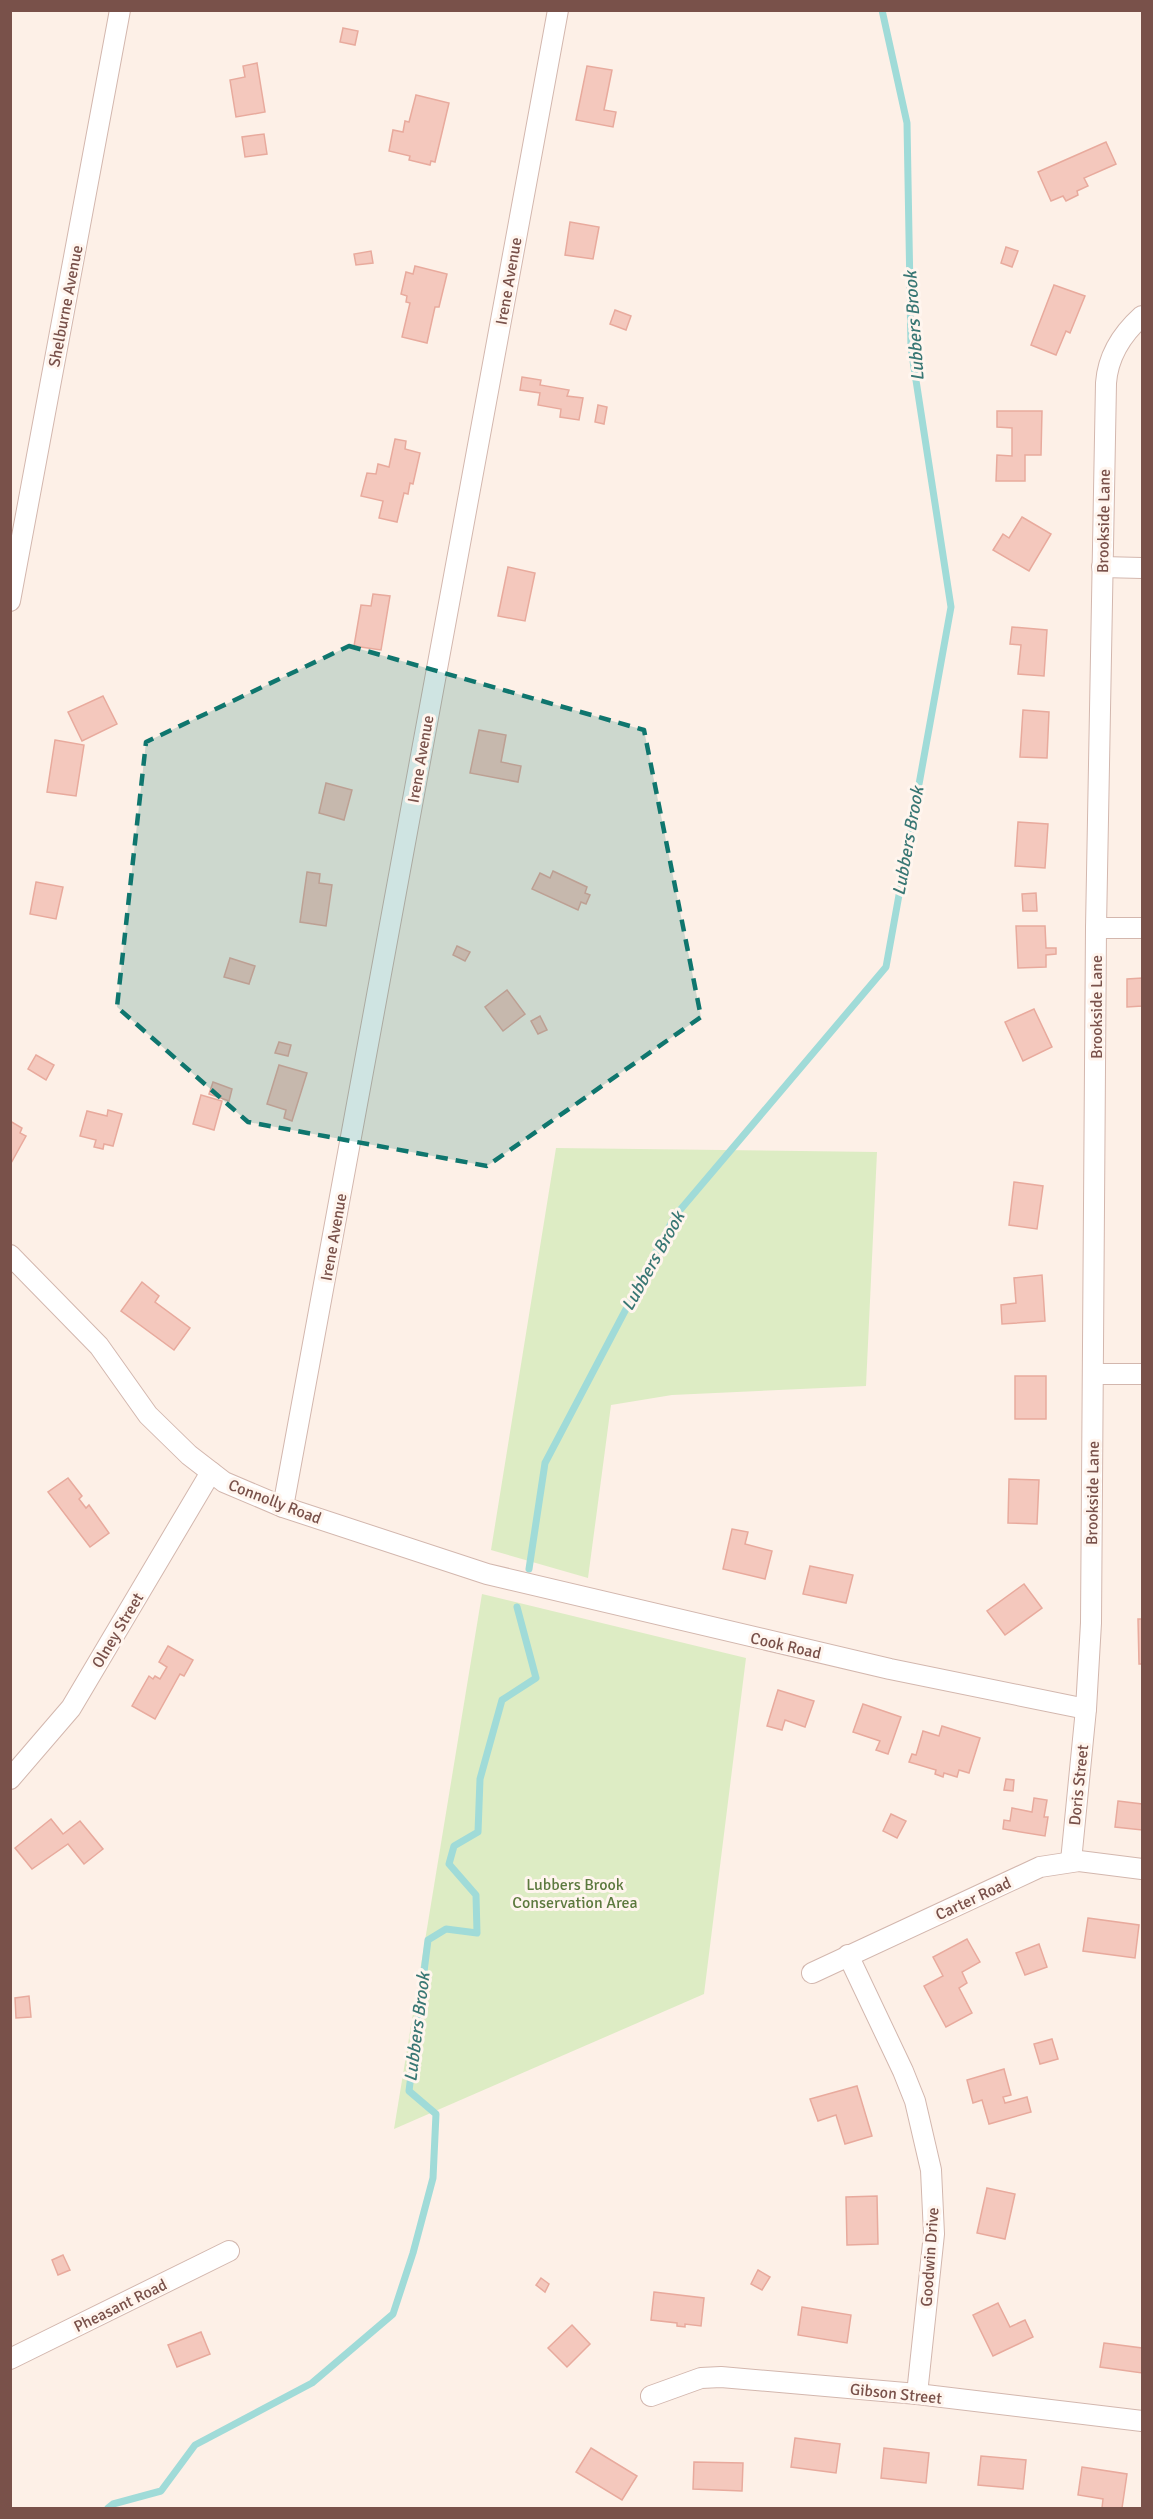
<svg xmlns="http://www.w3.org/2000/svg" width="1153" height="2519" font-family="Signika,sans-serif">
<rect width="100%" height="100%" fill="#fdf0e7"/>
<g fill="#ddecc4">
<polygon points="556,1148 877,1152 866,1386 672,1395 611,1405 588,1578 491,1550"/>
<polygon points="482,1594 746,1658 704,1994 394,2129"/>
</g>
<g fill="none" stroke-linecap="round" stroke-linejoin="round">
<g stroke="#a0dbd8" stroke-width="7">
<polyline points="529,1569 545,1463 675,1216 886,967 951,607 911,348 907,123 882,10"/>
<polyline points="108,2508 113,2504 161,2491 195,2445 312,2383 393,2314 413,2253 433,2178 436,2114 409,2091 428,1940 446,1929 477,1933 476,1895 449,1864 454,1846 478,1832 480,1779 502,1700 536,1678 517,1607"/>
</g>
</g>
<g fill="#f4c8bd" stroke="#e8aa9d" stroke-width="1.5">
<polygon points="343,28 358,31 355,45 340,42"/>
<polygon points="257,63 265,112 236,117 230,80 245,77 243,66"/>
<polygon points="587,66 612,70 604,110 616,112 613,127 576,120"/>
<polygon points="416,95 449,103 435,162 431,161 430,165 409,160 410,156 389,151 393,130 403,132 405,121 409,122"/>
<polygon points="264,134 267,154 245,157 242,137"/>
<polygon points="1106,142 1116,164 1084,178 1088,186 1077,191 1078,195 1066,201 1063,196 1051,201 1038,172"/>
<polygon points="570,222 599,227 593,259 565,255"/>
<polygon points="1006,247 1018,251 1012,267 1001,263"/>
<polygon points="371,251 373,263 356,265 354,254"/>
<polygon points="415,266 447,274 439,307 435,307 427,343 402,337 410,303 406,302 407,296 401,294 406,272 413,274"/>
<polygon points="1054,285 1085,296 1070,333 1066,331 1056,355 1031,345"/>
<polygon points="615,310 631,316 626,330 610,324"/>
<polygon points="522,377 541,380 540,385 569,390 567,396 583,398 579,420 560,417 561,409 538,405 540,393 520,390"/>
<polygon points="598,405 607,407 604,424 595,422"/>
<polygon points="997,411 1042,411 1041,455 1025,455 1025,481 996,481 997,455 1012,456 1012,428 997,427"/>
<polygon points="395,439 406,441 405,449 420,453 413,484 410,483 408,494 404,493 397,522 379,518 383,501 361,496 367,473 376,474 378,464 389,467"/>
<polygon points="1022,517 1051,534 1029,571 993,550 1003,534 1009,538"/>
<polygon points="508,567 535,573 525,621 498,616"/>
<polygon points="373,594 390,596 381,650 354,646 361,605 371,606"/>
<polygon points="1012,627 1047,630 1044,676 1018,674 1021,645 1010,644"/>
<polygon points="103,696 117,724 82,741 68,712"/>
<polygon points="1023,710 1049,712 1047,758 1020,757"/>
<polygon points="479,730 506,735 501,762 521,766 518,782 470,773"/>
<polygon points="55,740 84,745 76,796 47,792"/>
<polygon points="326,783 352,790 344,820 319,813"/>
<polygon points="1018,822 1048,824 1045,868 1015,866"/>
<polygon points="553,871 587,887 585,893 590,895 586,904 581,902 578,910 532,889 540,873 550,878"/>
<polygon points="307,872 320,874 319,883 332,885 326,926 300,922"/>
<polygon points="36,882 63,887 56,919 30,914"/>
<polygon points="1036,893 1037,911 1023,911 1022,894"/>
<polygon points="1016,926 1045,926 1046,948 1056,948 1056,954 1046,955 1046,967 1018,968"/>
<polygon points="457,946 470,952 465,961 453,955"/>
<polygon points="230,958 255,966 249,984 224,977"/>
<polygon points="1142,978 1142,1006 1127,1007 1127,979"/>
<polygon points="507,990 525,1014 503,1031 485,1007"/>
<polygon points="1034,1009 1052,1047 1023,1061 1005,1022"/>
<polygon points="540,1016 547,1030 538,1034 531,1021"/>
<polygon points="279,1042 291,1045 288,1056 275,1053"/>
<polygon points="36,1055 54,1065 46,1080 28,1069"/>
<polygon points="279,1065 307,1073 292,1121 284,1118 286,1110 267,1104"/>
<polygon points="213,1082 232,1089 229,1101 209,1094"/>
<polygon points="201,1095 222,1101 214,1130 193,1124"/>
<polygon points="108,1110 122,1114 113,1146 104,1144 103,1149 94,1147 96,1140 80,1136 87,1111 107,1116"/>
<polygon points="10,1121 22,1128 20,1133 26,1136 10,1165"/>
<polygon points="1014,1182 1043,1186 1037,1229 1009,1225"/>
<polygon points="1042,1275 1045,1321 1002,1324 1001,1305 1016,1303 1014,1278"/>
<polygon points="142,1282 159,1296 155,1302 190,1328 174,1350 121,1311"/>
<rect x="1015" y="1376" width="31" height="43"/>
<polygon points="68,1478 82,1496 79,1499 86,1508 89,1505 109,1533 90,1547 48,1492"/>
<polygon points="1009,1479 1039,1480 1037,1524 1008,1523"/>
<polygon points="732,1529 748,1532 745,1544 772,1551 765,1579 723,1569"/>
<polygon points="810,1566 853,1575 846,1603 803,1594"/>
<polygon points="1024,1584 1042,1608 1005,1635 987,1611"/>
<polygon points="1138,1619 1142,1619 1142,1664 1139,1664"/>
<polygon points="168,1646 193,1660 184,1676 180,1674 155,1719 132,1706 149,1676 153,1679 155,1676 160,1679 167,1667 159,1662"/>
<polygon points="778,1690 814,1701 805,1727 785,1720 782,1730 767,1726"/>
<polygon points="863,1704 901,1717 888,1754 876,1750 880,1741 853,1732"/>
<polygon points="942,1726 980,1738 969,1773 959,1770 957,1777 944,1773 943,1777 935,1774 936,1770 909,1762 912,1754 916,1755 923,1731 939,1736"/>
<polygon points="1006,1779 1014,1780 1013,1791 1004,1790"/>
<polygon points="1034,1798 1047,1800 1044,1817 1048,1817 1045,1836 1003,1829 1004,1820 1010,1821 1012,1808 1032,1812"/>
<polygon points="1118,1801 1142,1804 1142,1830 1115,1827"/>
<polygon points="891,1814 906,1821 897,1838 883,1831"/>
<polygon points="51,1819 63,1834 80,1821 103,1849 84,1864 68,1844 32,1869 15,1848"/>
<polygon points="1088,1918 1139,1925 1135,1958 1083,1951"/>
<polygon points="967,1939 980,1962 962,1972 967,1983 959,1988 972,2013 946,2027 924,1986 943,1976 933,1957"/>
<polygon points="1039,1944 1047,1967 1025,1975 1016,1953"/>
<polygon points="29,1996 31,2017 16,2018 15,1998"/>
<polygon points="1052,2039 1058,2059 1040,2064 1034,2044"/>
<polygon points="1004,2069 1011,2095 1003,2097 1005,2103 1027,2097 1031,2112 989,2124 982,2100 973,2103 967,2080"/>
<polygon points="857,2086 872,2136 845,2144 836,2115 818,2121 810,2099"/>
<polygon points="987,2188 1015,2194 1005,2239 977,2233"/>
<polygon points="877,2196 878,2244 847,2245 846,2197"/>
<polygon points="63,2255 70,2270 58,2275 52,2260"/>
<polygon points="758,2270 770,2277 762,2290 751,2284"/>
<polygon points="541,2278 549,2284 545,2292 536,2285"/>
<polygon points="654,2292 704,2298 701,2326 685,2324 685,2327 677,2326 677,2323 651,2320"/>
<polygon points="998,2303 1010,2327 1025,2320 1033,2337 993,2356 973,2315"/>
<polygon points="802,2307 851,2315 847,2343 798,2335"/>
<polygon points="572,2325 590,2344 567,2367 548,2348"/>
<polygon points="201,2332 210,2354 177,2367 168,2345"/>
<polygon points="1104,2343 1142,2348 1142,2373 1100,2367"/>
<polygon points="795,2438 840,2444 836,2473 791,2467"/>
<polygon points="591,2448 637,2476 622,2500 576,2472"/>
<polygon points="884,2448 929,2453 926,2483 881,2478"/>
<polygon points="981,2456 1026,2460 1023,2489 978,2485"/>
<polygon points="694,2462 743,2463 742,2491 693,2489"/>
<polygon points="1082,2467 1127,2474 1122,2508 1102,2508 1103,2499 1078,2495"/>
</g>
<g fill="none" stroke-linecap="round" stroke-linejoin="round">
<g stroke="#d3b7ae" stroke-width="22">
<g id="minor">
<polyline points="1102,567 1142,568"/>
<polyline points="10,601 120,10"/>
<polyline points="1096,928 1142,928"/>
<polyline points="10,1255 99,1346 148,1415 189,1455 224,1482 283,1507 487,1574 890,1669 1086,1709"/>
<polyline points="1093,1374 1142,1374"/>
<polyline points="283,1507 558,10"/>
<polyline points="10,1779 71,1708 211,1472"/>
<path d="M1071,1861L1086,1709L1091,1623L1096,928L1106,383C1108,356 1122,334 1142,316"/>
<polyline points="848,1955 903,2071 915,2101 931,2170 934,2234 917,2394"/>
<polyline points="812,1973 1040,1867 1079,1861 1142,1869"/>
<polyline points="10,2359 229,2251"/>
<polyline points="651,2396 701,2378 721,2377 917,2394 1142,2421"/>
</g>
</g>
<use href="#minor" stroke="#fff" stroke-width="20"/>
</g>
<path fill="#0f766e" fill-opacity="0.2" stroke="#0f766e" stroke-width="4.5" stroke-dasharray="12 8" stroke-linejoin="round" d="M349,646L644,730L701,1017L487,1166L248,1122L117,1007L146,742Z"/>
<g text-anchor="middle" stroke-width="6" stroke-linejoin="round" paint-order="stroke">
<g font-size="16" fill="#79514a" stroke="#fff5ee">
<text transform="translate(508 281) rotate(-80)" y="6">Irene Avenue</text>
<text transform="translate(65 306) rotate(-79)" y="6">Shelburne Avenue</text>
<text transform="translate(1103 521) rotate(-89)" y="6">Brookside Lane</text>
<text transform="translate(420 759) rotate(-80)" y="6">Irene Avenue</text>
<text transform="translate(1096 1007) rotate(-90)" y="6">Brookside Lane</text>
<text transform="translate(333 1237) rotate(-80)" y="6">Irene Avenue</text>
<text transform="translate(1092 1493) rotate(-89)" y="6">Brookside Lane</text>
<text transform="translate(275 1501) rotate(21)" y="6">Connolly Road</text>
<text transform="translate(117 1630) rotate(-59)" y="6">Olney Street</text>
<text transform="translate(786 1645) rotate(13)" y="6">Cook Road</text>
<text transform="translate(1078 1785) rotate(-84)" y="6">Doris Street</text>
<text transform="translate(973 1898) rotate(-25)" y="6">Carter Road</text>
<text transform="translate(929 2257) rotate(-86)" y="6">Goodwin Drive</text>
<text transform="translate(120 2305) rotate(-26)" y="6">Pheasant Road</text>
<text transform="translate(896 2393) rotate(6)" y="6">Gibson Street</text>
</g>
<g font-size="16" fill="#5c793e" stroke="#fff5ee">
<text x="575" y="1890">Lubbers Brook<tspan x="575" dy="18">Conservation Area</tspan></text>
</g>
<g font-size="18" font-style="italic" fill="#397774" stroke="#fff5ee">
<text transform="translate(914 326) rotate(-94)" y="6">Lubbers Brook</text>
<text transform="translate(908 841) rotate(-80)" y="6">Lubbers Brook</text>
<text transform="translate(653 1261) rotate(-61)" y="6">Lubbers Brook</text>
<text transform="translate(417 2027) rotate(-83)" y="6">Lubbers Brook</text>
</g>
</g>
<rect width="1153" height="2519" fill="none" stroke="#79514a" stroke-width="24"/>
</svg>
